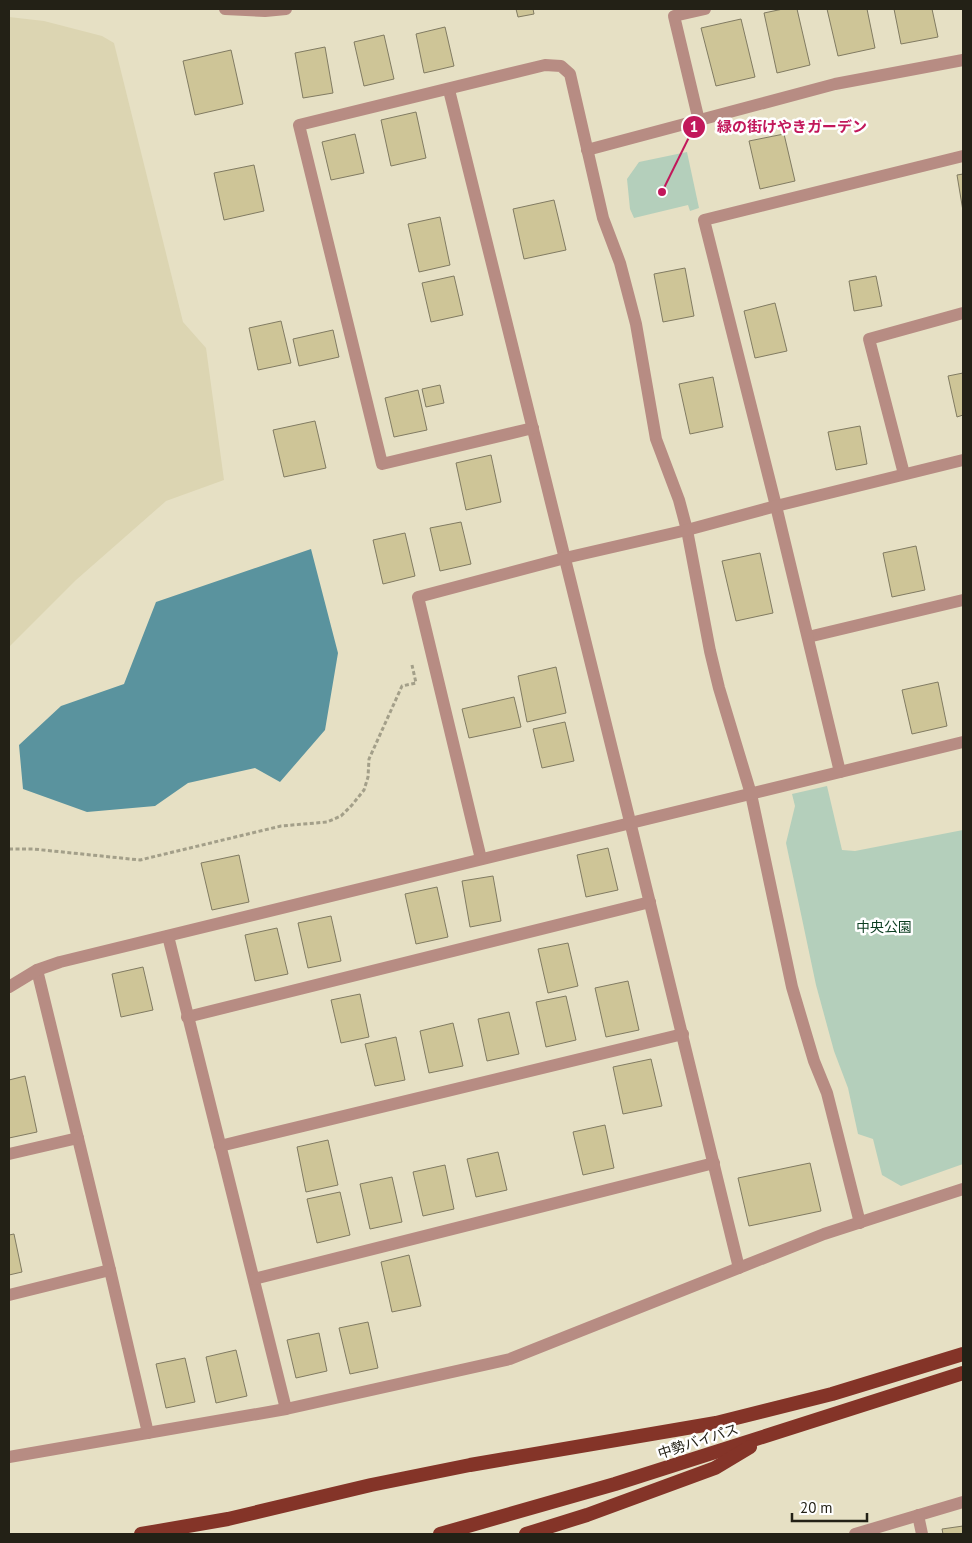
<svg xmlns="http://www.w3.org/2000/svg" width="972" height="1543" font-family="'PT Sans','Noto Sans JP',sans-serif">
<rect width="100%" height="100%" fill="#e6e0c4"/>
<polygon fill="#dcd5b2" points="9,17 44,21 102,36 114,43 183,322 206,348 224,480 166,501 76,580 9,647"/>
<g fill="#b4cfbb">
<polygon points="687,152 699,208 690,211 688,205 634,218 630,209 627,179 639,162"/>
<polygon points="827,786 842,850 855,851 963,830 963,1164 901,1186 882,1175 873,1139 858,1134 848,1088 834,1051 816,985 786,843 795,806 792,794"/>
</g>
<polygon fill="#5a939e" points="311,549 338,653 325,730 280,782 255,768 188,783 155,806 87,812 23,789 19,745 61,706 124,684 156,602"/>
<g fill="#cec597" stroke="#817b62">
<polygon points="516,9 533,9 534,14 518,17"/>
<polygon points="783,9 797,9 810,65 777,73 764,13"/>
<polygon points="827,9 867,9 875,48 838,56"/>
<polygon points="894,9 932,9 938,37 901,44"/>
<polygon points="741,19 755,77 716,86 701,28"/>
<polygon points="445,27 454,66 424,73 416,34"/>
<polygon points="384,35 394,79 364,86 354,42"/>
<polygon points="325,47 333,93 303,98 295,53"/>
<polygon points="231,50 243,104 195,115 183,61"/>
<polygon points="416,112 426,158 391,166 381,120"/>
<polygon points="355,134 364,173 331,180 322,142"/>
<polygon points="784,134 795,181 760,189 749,141"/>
<polygon points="254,165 264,211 224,220 214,173"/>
<polygon points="963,174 963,211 957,175"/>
<polygon points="554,200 566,250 524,259 513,209"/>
<polygon points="440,217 450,265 419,272 408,224"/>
<polygon points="685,268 694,316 663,322 654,274"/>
<polygon points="454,276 463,315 431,322 422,283"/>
<polygon points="876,276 882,306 854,311 849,281"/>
<polygon points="775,303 787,351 755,358 744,311"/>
<polygon points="281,321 291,363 258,370 249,328"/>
<polygon points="333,330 339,357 299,366 293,339"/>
<polygon points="963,373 963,415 957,417 948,376"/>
<polygon points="713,377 723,427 690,434 679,384"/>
<polygon points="440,385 444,403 426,407 422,389"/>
<polygon points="418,390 427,430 394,437 385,398"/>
<polygon points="315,421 326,468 284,477 273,430"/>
<polygon points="860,426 867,464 836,470 828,432"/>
<polygon points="491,455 501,502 466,510 456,463"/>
<polygon points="461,522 471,564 440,571 430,528"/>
<polygon points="405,533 415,576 383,584 373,540"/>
<polygon points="916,546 925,590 892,597 883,553"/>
<polygon points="760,553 773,613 736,621 722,561"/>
<polygon points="556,667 566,713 527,722 518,676"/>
<polygon points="938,682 947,726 912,734 902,690"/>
<polygon points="514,697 521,727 469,738 462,709"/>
<polygon points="565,722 574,761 542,768 533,729"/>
<polygon points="608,848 618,890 586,897 577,855"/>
<polygon points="239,855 249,902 212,910 201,863"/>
<polygon points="493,876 501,921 470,927 462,881"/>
<polygon points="437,887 448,937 416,944 405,894"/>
<polygon points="331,916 341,961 308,968 298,923"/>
<polygon points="277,928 288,974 255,981 245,935"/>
<polygon points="568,943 578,986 548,993 538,949"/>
<polygon points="143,967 153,1010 121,1017 112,974"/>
<polygon points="628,981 639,1030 606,1037 595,988"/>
<polygon points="360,994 369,1037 341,1043 331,1000"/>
<polygon points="566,996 576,1040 546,1047 536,1002"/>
<polygon points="509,1012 519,1054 487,1061 478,1019"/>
<polygon points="453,1023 463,1066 429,1073 420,1031"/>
<polygon points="396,1037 405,1080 375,1086 365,1044"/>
<polygon points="651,1059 662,1106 623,1114 613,1067"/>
<polygon points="25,1076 37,1132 9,1138 9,1080"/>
<polygon points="605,1125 614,1168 583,1175 573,1132"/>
<polygon points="328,1140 338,1185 306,1192 297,1147"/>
<polygon points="498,1152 507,1190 476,1197 467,1159"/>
<polygon points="810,1163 821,1211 749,1226 738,1178"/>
<polygon points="445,1165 454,1209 423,1216 413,1172"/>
<polygon points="392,1177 402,1222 370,1229 360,1184"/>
<polygon points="340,1192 350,1235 317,1243 307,1199"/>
<polygon points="14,1234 22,1272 9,1275 9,1235"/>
<polygon points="409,1255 421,1306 392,1312 381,1262"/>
<polygon points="368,1322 378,1368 350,1374 339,1328"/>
<polygon points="319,1333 327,1371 296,1378 287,1340"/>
<polygon points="236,1350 247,1396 216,1403 206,1357"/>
<polygon points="185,1358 195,1402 166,1408 156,1364"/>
<polygon points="963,1526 963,1534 943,1534 942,1529"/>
</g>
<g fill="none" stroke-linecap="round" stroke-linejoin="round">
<polyline stroke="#a39f89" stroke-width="3" stroke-dasharray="4 2.5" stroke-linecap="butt" points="9,849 33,849 140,860 281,826 327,822 341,816 352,805 364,790 368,777 369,759 402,686 416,683 412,665"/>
<g stroke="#b78c83" stroke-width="12">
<path d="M449,90C546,482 644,875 739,1268"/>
<polyline points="699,121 674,16 705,9"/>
<polyline points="587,150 835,84 963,60"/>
<polyline points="533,428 382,464 299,125 545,65 561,66 570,74 603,218 620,263 636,324 656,439 679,500 687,530 710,651 719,688 751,794 792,987 814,1061 827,1093 860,1223"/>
<polyline points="904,474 869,339 963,313"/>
<polyline points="808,637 963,600"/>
<polyline points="840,772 776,506 704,220 963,156"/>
<polyline points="481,859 418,597 565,558 687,530 776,506 963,460"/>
<polyline points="168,936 286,1409"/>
<polyline points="37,970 110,1270 148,1433"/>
<polyline points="9,987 37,970 60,962 963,742"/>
<polyline points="187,1017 650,902"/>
<polyline points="220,1146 683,1034"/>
<polyline points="9,1154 78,1138"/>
<polyline points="254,1279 714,1163"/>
<polyline points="9,1295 110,1270"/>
<polyline points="9,1457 286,1409 510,1359 824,1234 963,1189"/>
<polyline points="918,1515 922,1534"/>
<polyline points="855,1534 963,1502"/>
</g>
<polyline stroke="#b78c83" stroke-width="12" points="225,9 265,11 286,9"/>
<g stroke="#843428" stroke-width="14">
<polyline points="141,1534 228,1519 371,1485 470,1465 716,1423 832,1394 963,1354"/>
<polyline points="440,1534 615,1484 963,1373"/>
<polyline points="526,1534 587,1515 715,1468 750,1447"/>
</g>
</g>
<g text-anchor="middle" stroke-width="5" stroke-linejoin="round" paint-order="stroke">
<g font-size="14" fill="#0b3d20" stroke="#fff">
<text x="884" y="932">中央公園</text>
</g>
<g font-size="14" fill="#232116" stroke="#fff">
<text transform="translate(698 1441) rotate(-18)" y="5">中勢バイパス</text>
</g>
</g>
<path fill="none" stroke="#c2185b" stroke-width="2" d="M662 192L694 127"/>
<g fill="#c2185b" stroke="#fff" stroke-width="2">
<circle cx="662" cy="192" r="5"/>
<circle cx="694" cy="127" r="12"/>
</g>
<g font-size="15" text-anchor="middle" font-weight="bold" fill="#fff">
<text x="694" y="132">1</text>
</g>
<g font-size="15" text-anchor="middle" font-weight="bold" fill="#c2185b" stroke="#fff" stroke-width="5" stroke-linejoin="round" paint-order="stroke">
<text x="792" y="132">緑の街けやきガーデン</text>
</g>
<rect width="972" height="1543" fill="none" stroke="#232116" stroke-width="20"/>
<path d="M792 1513v8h75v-8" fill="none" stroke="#232116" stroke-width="2.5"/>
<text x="800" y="1513" font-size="15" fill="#232116" stroke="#ffffff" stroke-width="4" paint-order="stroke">20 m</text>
</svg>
